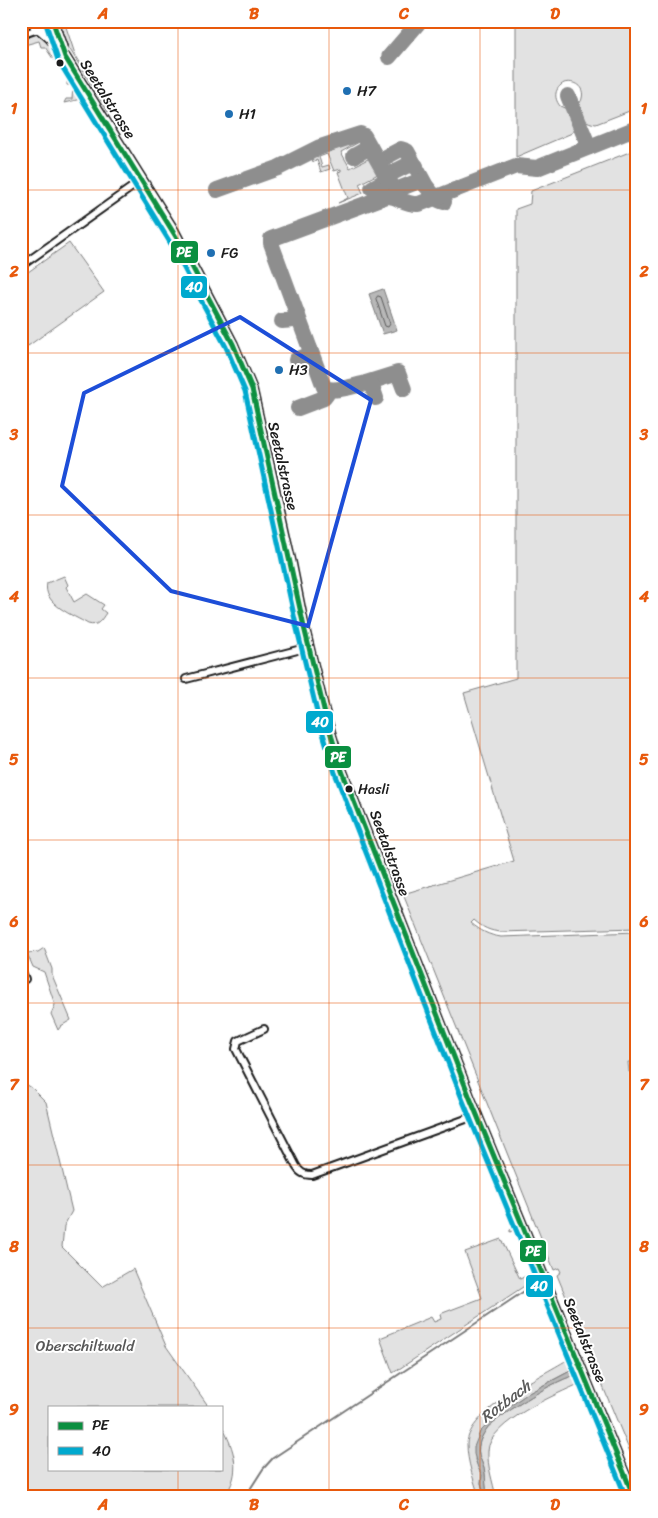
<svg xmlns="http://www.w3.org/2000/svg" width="658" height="1518" font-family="Sriracha,sans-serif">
<rect width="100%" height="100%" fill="#fff"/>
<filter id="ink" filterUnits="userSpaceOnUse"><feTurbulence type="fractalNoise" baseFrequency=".02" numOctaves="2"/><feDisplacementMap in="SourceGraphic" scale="10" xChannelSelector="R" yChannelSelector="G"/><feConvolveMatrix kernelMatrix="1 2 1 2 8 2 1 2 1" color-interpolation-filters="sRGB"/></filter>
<g filter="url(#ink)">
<g fill="#e2e2e2" stroke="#7f7f7f">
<polygon points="61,21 64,21 75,54 109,111 108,112 66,43 63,35"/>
<path d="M516,21H637V108L596,124C587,123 577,117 579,105C579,103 582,101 582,98C585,87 574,80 564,83C555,88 553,97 560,106L569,110L574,128L572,133L516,157Z"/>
<path d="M35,34C47,36 52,50 58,60L57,61L59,63L60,62L67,75L62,72L45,47H41L39,41L21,46V37Z"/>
<polygon points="67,72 85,98 64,103 66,99 72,99 73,86 67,85 67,80 63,74 67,78"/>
<polygon points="360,140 361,141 341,152 350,168 370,158 378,174 359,184 363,193 338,203 348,198 338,172 341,171 341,169 334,171 327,154 319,157 322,167 329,165 330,169 321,172 317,160 313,162 312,158"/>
<path d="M637,149V928L501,932C490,931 483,928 474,920L471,923C481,931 488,935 501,937L637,932V1062H628L629,1072H637V1469L557,1275L561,1272L559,1268L554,1270L403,894L514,861L464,693L516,678V209L530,204L531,191Z"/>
<polygon points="69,243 104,292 28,346 21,337 21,277"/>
<path d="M64,576L68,585L66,587L74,602L87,594L104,605L101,609L106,613C101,620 98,627 88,624C73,615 42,604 47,583Z"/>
<polygon points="44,948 52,969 52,975 71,1020 61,1026 58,1030 51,1014 55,1005 44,972 33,967 27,953 38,952"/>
<path d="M21,1081L32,1088L46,1102L72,1211L64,1226L62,1247L102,1287L133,1269L166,1346L209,1407H49V1469H221V1425C235,1449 242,1473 224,1497H21Z"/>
<polygon points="506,1200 524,1236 539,1274 538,1277 393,1373 380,1338 431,1317 434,1322 441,1319 440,1314 482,1298 465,1252 501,1239 520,1279 534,1272 514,1230 510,1232 510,1230 513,1228 501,1203"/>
<path d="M567,1360L573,1361L576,1368L568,1372L527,1394L496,1416L480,1432L475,1460L482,1475L481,1483L485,1497H479C474,1480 467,1462 467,1444C468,1411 541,1376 567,1360Z"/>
<path d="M578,1375L581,1383C557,1394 489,1422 488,1451C487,1466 493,1482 496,1497H489C485,1489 486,1483 485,1474C484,1461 475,1457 480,1441C482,1436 485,1431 488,1427C502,1414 560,1376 578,1375Z"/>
</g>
<g fill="#b8b8b8" stroke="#7a7a7a">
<polygon points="383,289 397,330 383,334 369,294"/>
<path d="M576,1368L578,1375C560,1376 502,1414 488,1427C485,1431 482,1436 480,1441C475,1457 484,1461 485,1474C486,1483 485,1489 489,1497H485L481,1483L482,1475L478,1468L474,1454V1447L480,1432L496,1416L527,1394Z"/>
</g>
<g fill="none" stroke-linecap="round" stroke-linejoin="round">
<polygon stroke="#5a5a5a" stroke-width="1" points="378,296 381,297 390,324 388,327 385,326 376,299"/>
<polyline stroke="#7a7a7a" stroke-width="2" points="245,1497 263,1469 273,1458 538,1282"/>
<g stroke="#8e8e8e" stroke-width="16">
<polyline points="389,57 420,21"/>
<polyline points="568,96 589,147"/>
<polyline points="354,156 370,147"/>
<polyline points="386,157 401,149 407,151 425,184"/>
<polyline points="394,172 408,165 416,166"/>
<polyline points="372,188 388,179"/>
<path d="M401,188L419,181C430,185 431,199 444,202"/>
<polyline points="217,190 278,168 320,147 360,134 364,136 400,200"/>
<polyline points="282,321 294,320 298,316"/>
<polyline points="296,360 309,355 310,349"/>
<polyline points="366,383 398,373 404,389"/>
<path d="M376,398L372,386L368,383C357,384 334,394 324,387L271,243V239L387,196C400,196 403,205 419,204L516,166L537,168L637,128"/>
<polyline points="298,408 324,398 327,394"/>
</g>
<g stroke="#1c1c1c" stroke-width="10">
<g id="minor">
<polyline points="21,29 30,21"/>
<polyline points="21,35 38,29"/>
<polyline points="21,266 142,180"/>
<polyline points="186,679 309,647"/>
<polyline points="21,969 25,979"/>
<path d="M264,1029L238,1041L236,1049L296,1166C300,1173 304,1175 312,1175L477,1115"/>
</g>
</g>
<g stroke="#1c1c1c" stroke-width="12">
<g id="major">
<polyline points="33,21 36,28 45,30"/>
<polyline points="53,22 62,47"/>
<polyline points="41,30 50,38 65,57 174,231 233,344 252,389 291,562 304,627 326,718 342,771 470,1098 634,1497"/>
</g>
</g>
<use href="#minor" stroke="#fff" stroke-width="6"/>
<use href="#major" stroke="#fff" stroke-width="9"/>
<g stroke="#fff" stroke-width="9">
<polyline id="bus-1" points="53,22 65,57 178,240 233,344 252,389 304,627 326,718 342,771 470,1098 634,1497"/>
</g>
<g stroke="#fff" stroke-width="9">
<polyline id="bus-2" points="46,24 58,60 171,244 226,347 245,391 297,629 319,720 335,773 463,1101 626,1497"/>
</g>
<use href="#bus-1" stroke="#0a8f40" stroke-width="5"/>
<use href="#bus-2" stroke="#00a9ce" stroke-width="5"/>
</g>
</g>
<path fill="none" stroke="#1d4ed8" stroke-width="4" stroke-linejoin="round" d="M240,317L371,400L308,626L171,591L62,486L84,393Z"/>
<path fill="none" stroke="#e8590c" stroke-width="1" stroke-opacity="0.55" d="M178,21V1407M329,21V1497M480,21V1497M21,190H637M21,353H637M21,515H637M21,678H637M21,840H637M21,1003H637M21,1165H637M21,1328H637M178,1469V1497"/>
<g fill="#1c1c1c" stroke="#fff" stroke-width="2">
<circle cx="60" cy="63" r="4.5"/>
<circle cx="349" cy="789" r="4.5"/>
</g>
<g fill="#1f6fb2" stroke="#fff" stroke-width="2">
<circle cx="347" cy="91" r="5"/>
<circle cx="229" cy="114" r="5"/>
<circle cx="211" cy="253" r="5"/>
<circle cx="279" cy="370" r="5"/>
</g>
<g text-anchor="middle" stroke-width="4" stroke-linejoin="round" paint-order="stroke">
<g font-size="14" fill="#1c1c1c" stroke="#fff" text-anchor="start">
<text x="358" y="794">Hasli</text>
</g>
<g font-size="15" fill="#1c1c1c" stroke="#fff" text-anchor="start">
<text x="357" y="96">H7</text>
<text x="239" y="119">H1</text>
<text x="221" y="258">FG</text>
<text x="289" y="375">H3</text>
</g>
<g font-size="15" fill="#1c1c1c" stroke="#fff">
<text transform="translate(108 99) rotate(58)" y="5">Seetalstrasse</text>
<text transform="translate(283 466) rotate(77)" y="5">Seetalstrasse</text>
<text transform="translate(390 853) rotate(70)" y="5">Seetalstrasse</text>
<text transform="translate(585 1340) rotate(68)" y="5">Seetalstrasse</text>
</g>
<g font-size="15" fill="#575757" stroke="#fff">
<text x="85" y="1351">Oberschiltwald</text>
</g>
<g font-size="16" font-style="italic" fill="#5a5a5a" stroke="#fff">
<text transform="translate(505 1401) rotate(-37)" y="6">Rotbach</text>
</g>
</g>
<g stroke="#fff" stroke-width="2">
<rect x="170" y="240" width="29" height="24" rx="5" fill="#0a8f40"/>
<rect x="180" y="275" width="28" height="24" rx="5" fill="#00a9ce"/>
<rect x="305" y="710" width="29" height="24" rx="5" fill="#00a9ce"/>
<rect x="324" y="745" width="28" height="24" rx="5" fill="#0a8f40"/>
<rect x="519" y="1239" width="28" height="24" rx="5" fill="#0a8f40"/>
<rect x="525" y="1274" width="29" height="24" rx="5" fill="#00a9ce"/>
</g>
<g font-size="14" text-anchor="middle" font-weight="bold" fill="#fff">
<text x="184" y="257">PE</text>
<text x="194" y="292">40</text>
<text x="320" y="727">40</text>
<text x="338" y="762">PE</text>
<text x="533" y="1256">PE</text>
<text x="539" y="1291">40</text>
</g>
<rect width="658" height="1518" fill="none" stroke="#fff" stroke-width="55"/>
<rect x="48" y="1406" width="175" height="65" fill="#ffffff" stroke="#a4a4a4"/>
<rect x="58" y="1422" width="25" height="8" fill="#0a8f40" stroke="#a4a4a4"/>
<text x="92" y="1430" font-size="15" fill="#1c1c1c">PE</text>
<rect x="58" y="1447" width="25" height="8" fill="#00a9ce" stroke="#a4a4a4"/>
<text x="92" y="1456" font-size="15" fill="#1c1c1c">40</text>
<rect x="28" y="28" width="602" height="1462" fill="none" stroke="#e8590c" stroke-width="2"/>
<g font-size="16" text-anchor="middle" font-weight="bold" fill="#e8590c">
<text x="103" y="19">A</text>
<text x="254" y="19">B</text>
<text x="404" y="19">C</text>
<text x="555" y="19">D</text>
<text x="14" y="114">1</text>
<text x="644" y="114">1</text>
<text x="14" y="277">2</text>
<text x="644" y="277">2</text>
<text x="14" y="440">3</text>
<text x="644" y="440">3</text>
<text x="14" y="602">4</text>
<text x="644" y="602">4</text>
<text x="14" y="765">5</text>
<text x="644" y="765">5</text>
<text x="14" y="927">6</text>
<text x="644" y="927">6</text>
<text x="14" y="1090">7</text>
<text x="644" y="1090">7</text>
<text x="14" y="1252">8</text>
<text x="644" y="1252">8</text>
<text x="14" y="1415">9</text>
<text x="644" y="1415">9</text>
<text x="103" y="1510">A</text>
<text x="254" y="1510">B</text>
<text x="404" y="1510">C</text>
<text x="555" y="1510">D</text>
</g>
</svg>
